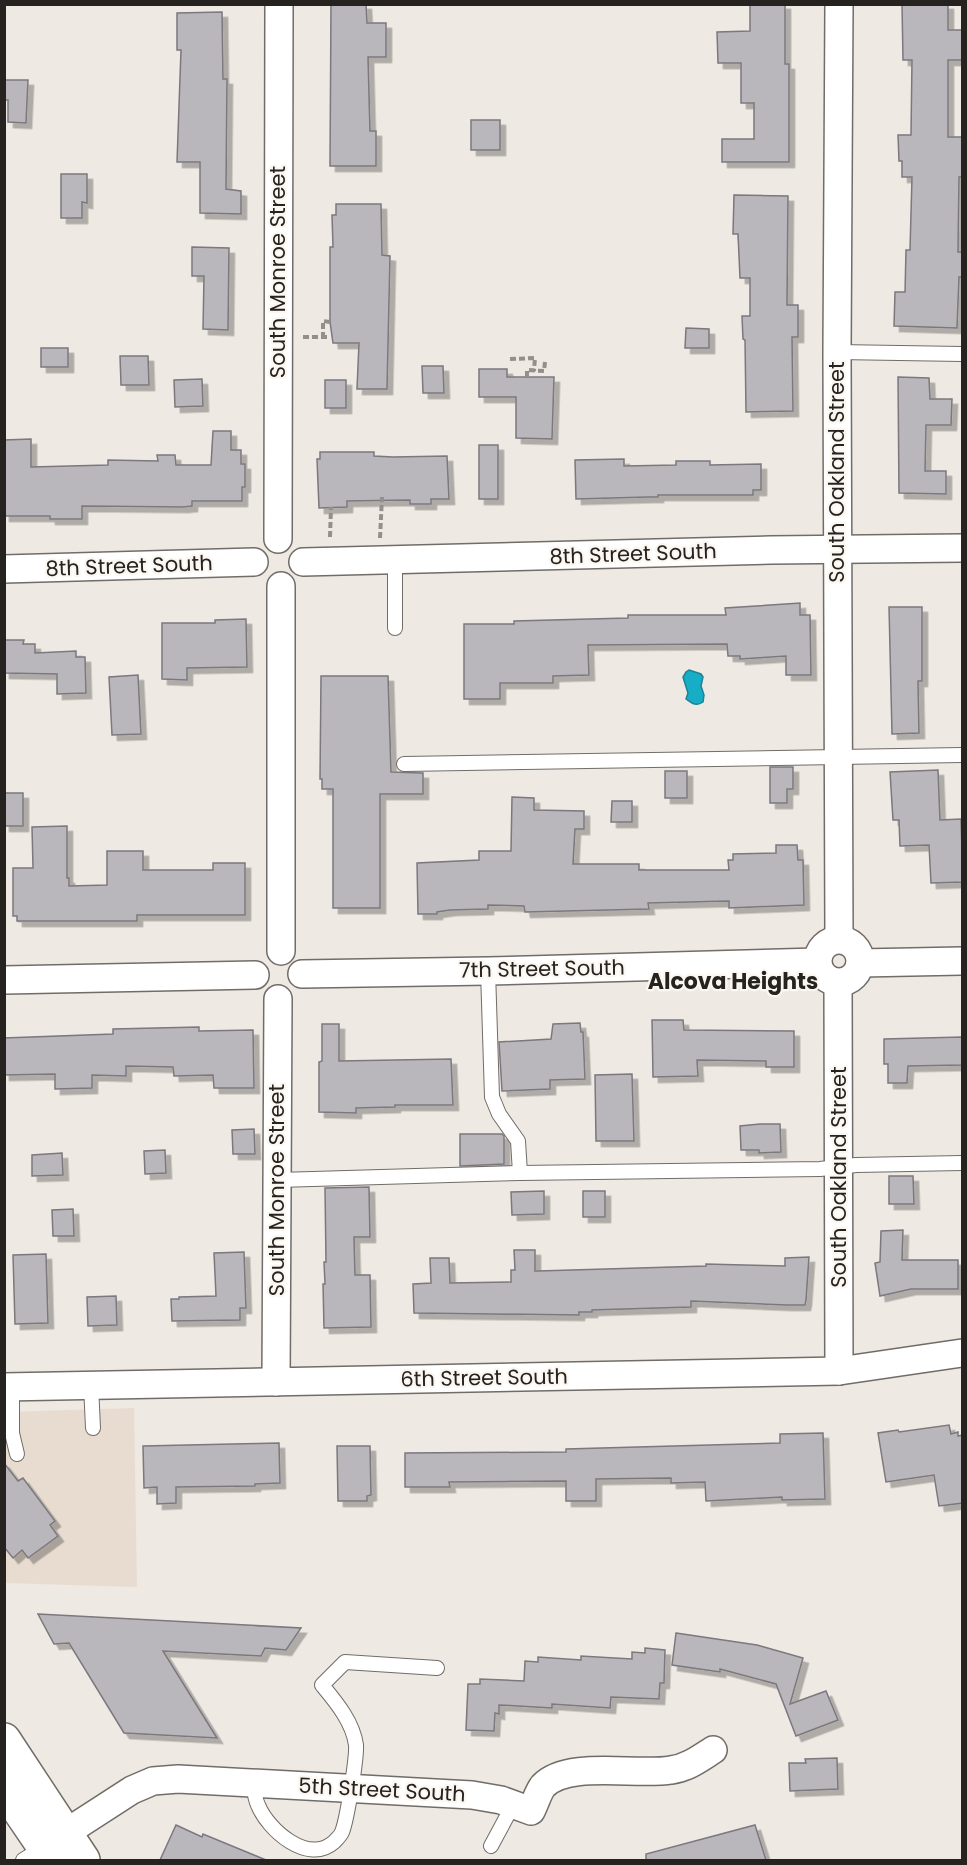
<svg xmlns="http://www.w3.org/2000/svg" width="967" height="1865" font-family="Poppins,sans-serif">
<defs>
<filter id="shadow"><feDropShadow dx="5.5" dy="5.5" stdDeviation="0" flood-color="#0004"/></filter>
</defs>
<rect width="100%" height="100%" fill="#efe9e3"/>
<polygon fill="#e8dcd1" points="134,1408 137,1587 5,1583 5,1412"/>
<path fill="#17adc6" stroke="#1b8394" stroke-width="1.5" d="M689,670L701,674L703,677L701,686L704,695L703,702C696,707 692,703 686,699L688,693L683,677L686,672Z"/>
<g fill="#b9b6bc" stroke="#7b787e" stroke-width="1.5" filter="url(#shadow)">
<polygon points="331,4 366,4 367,23 386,23 386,57 368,57 370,131 376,131 376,166 330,166"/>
<polygon points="750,4 785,4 785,64 789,64 789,162 722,162 722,139 754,139 754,103 741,103 741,63 718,63 717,32 750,31"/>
<polygon points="902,4 948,4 948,30 963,30 963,60 948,60 948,137 963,137 963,177 959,177 958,252 963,252 963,277 959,277 957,328 894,326 895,292 905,292 906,250 910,250 912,177 902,177 902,161 899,161 898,135 911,135 912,60 903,60"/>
<polygon points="222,12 223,79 227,79 226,189 241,191 241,214 200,213 200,162 177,162 181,50 177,50 177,13"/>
<polygon points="4,80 28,80 26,123 8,122 8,100 4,100"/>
<rect x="471" y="120" width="29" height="30"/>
<polygon points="61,174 87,174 87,203 82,202 82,218 61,218"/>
<polygon points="734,195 788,196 787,305 798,305 798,337 792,337 793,411 746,412 745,340 743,339 742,316 750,316 750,278 740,278 738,234 733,234"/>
<polygon points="336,204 381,204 382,255 390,256 387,389 357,389 359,343 333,343 330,322 330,247 333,247 332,215 336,215"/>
<polygon points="192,247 229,248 228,330 203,329 204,276 192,276"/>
<polygon points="686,328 709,329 709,348 685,348"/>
<rect x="41" y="348" width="27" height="19"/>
<polygon points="120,356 148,356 149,385 121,385"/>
<polygon points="422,366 443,366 444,393 423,393"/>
<polygon points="479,369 507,369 507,377 554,377 552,439 516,438 516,397 479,397"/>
<polygon points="898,377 929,378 930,399 952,399 951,425 926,425 925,471 946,471 946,494 899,493"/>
<polygon points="202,379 203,406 175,407 174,380"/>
<rect x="325" y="380" width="21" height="28"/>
<polygon points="213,431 231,431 231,450 241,450 241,464 245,464 245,487 242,487 242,501 192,501 192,506 183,507 82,506 82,519 50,519 50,516 4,516 4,440 31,439 31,467 108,465 108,460 158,461 157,455 175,455 176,465 211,465"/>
<rect x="479" y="445" width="19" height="54"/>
<polygon points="320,452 374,452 374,456 393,457 447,456 449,499 431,499 431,504 410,504 410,500 347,501 347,507 319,508 317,459 320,459"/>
<polygon points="624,459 624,466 676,465 676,461 710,461 710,465 761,464 761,490 753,490 753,495 658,495 658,497 648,497 576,499 575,460"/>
<polygon points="800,603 800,615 810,615 811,675 786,675 786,656 740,659 740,656 728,656 727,644 588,645 589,675 553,676 553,683 500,683 500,699 464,699 464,624 514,624 514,621 628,618 628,615 726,615 725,608"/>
<polygon points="889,607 922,607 922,681 918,681 919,733 892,734"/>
<polygon points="246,619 247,667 187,668 187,680 162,679 162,623 215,623 215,620"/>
<polygon points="4,640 24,640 23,644 35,644 35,653 76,651 76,657 85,657 86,693 57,694 57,674 4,673"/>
<polygon points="138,675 141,734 112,735 109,677"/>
<polygon points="321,676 388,676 391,772 423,773 423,794 380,794 380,908 333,908 333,789 322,789 322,779 320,779"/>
<polygon points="770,767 793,767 793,789 787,789 787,803 770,803"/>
<polygon points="938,770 940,820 961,819 963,882 931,883 929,845 900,846 899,820 893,820 890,772"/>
<rect x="665" y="771" width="22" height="27"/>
<rect x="4" y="793" width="19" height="33"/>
<polygon points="512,797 534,798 534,810 584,811 584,829 575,829 573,864 639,864 639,870 729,870 728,860 733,860 733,854 776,853 776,845 797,845 798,860 803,860 804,905 729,908 729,901 648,903 649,909 525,912 524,906 488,905 488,909 450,910 437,912 437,914 418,914 417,863 479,860 479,851 511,851"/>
<polygon points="612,801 632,801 632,822 611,822"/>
<polygon points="67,826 67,878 69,878 69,886 107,885 107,851 143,851 143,870 213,870 213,863 245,863 245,915 137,915 137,921 17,921 17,916 13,916 13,868 33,868 32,827"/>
<polygon points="652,1020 683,1020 684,1030 794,1031 794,1067 766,1067 766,1061 697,1060 698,1076 653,1077"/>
<polygon points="580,1023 581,1032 583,1032 585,1079 550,1080 550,1089 502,1091 499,1042 551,1039 553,1024"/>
<polygon points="322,1024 339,1024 339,1061 451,1059 453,1105 395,1105 395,1107 356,1108 356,1113 319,1112 319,1062 322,1061"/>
<polygon points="199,1027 199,1031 253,1030 254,1088 214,1088 213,1075 174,1076 173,1067 126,1066 126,1076 92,1075 92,1088 55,1089 55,1074 4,1075 4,1038 113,1034 113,1029"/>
<polygon points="962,1037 962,1065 908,1066 907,1083 888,1083 888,1064 884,1064 884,1039"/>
<polygon points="632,1074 634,1141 596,1141 595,1075"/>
<polygon points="760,1124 780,1124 781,1152 759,1153 759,1150 741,1150 740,1126"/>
<polygon points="254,1129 255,1154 233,1154 232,1130"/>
<polygon points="460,1134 502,1134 504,1136 504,1164 460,1166"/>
<polygon points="165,1150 166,1173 145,1174 144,1151"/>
<polygon points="62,1153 63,1175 32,1176 32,1155"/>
<polygon points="889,1176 913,1176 914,1204 889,1204"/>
<polygon points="369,1187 370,1237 354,1237 355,1275 370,1275 371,1327 324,1328 323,1284 325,1284 324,1262 326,1262 325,1188"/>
<polygon points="544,1191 544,1214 512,1215 511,1192"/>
<rect x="583" y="1191" width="22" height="26"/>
<polygon points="73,1209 74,1236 53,1236 52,1210"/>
<polygon points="903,1230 902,1260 958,1260 958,1289 911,1289 880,1296 875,1263 880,1262 881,1231"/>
<polygon points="514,1250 535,1250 535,1271 538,1271 706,1266 706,1264 785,1266 785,1258 809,1257 806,1300 805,1305 786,1305 691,1301 691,1307 592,1310 592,1312 579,1312 579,1315 414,1313 413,1284 431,1283 430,1258 449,1258 450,1283 511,1282 511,1270 515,1270"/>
<polygon points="244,1252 246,1308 240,1308 240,1320 172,1321 171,1299 179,1299 179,1297 216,1296 214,1253"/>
<polygon points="46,1254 48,1323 15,1324 13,1255"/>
<polygon points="116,1296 117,1325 88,1326 87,1297"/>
<polygon points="949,1425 951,1434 958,1432 958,1436 963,1435 963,1503 939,1506 934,1475 886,1482 878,1433 898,1430 899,1432"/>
<polygon points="823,1433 825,1499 782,1500 782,1497 706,1501 705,1482 671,1483 671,1478 596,1479 596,1501 566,1501 566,1481 449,1482 450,1487 405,1487 405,1453 566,1452 566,1449 780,1443 780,1434"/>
<polygon points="279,1443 280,1483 255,1484 255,1486 176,1487 176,1503 157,1504 157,1487 144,1488 143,1446"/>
<polygon points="337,1446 370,1446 371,1495 367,1496 367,1501 338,1501"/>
<polygon points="4,1463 18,1481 23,1478 55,1521 50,1525 58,1536 28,1558 22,1550 13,1558 4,1547"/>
<polygon points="38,1614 301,1628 286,1650 265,1648 261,1656 163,1651 217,1738 124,1733 69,1643 54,1644"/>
<polygon points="676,1633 757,1645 803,1658 790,1704 826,1691 838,1720 796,1736 776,1684 720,1669 720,1672 672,1665"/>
<polygon points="645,1648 665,1650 664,1683 660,1683 659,1699 611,1697 610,1708 552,1704 552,1708 499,1705 499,1714 495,1713 494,1731 466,1730 468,1684 480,1684 480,1679 524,1681 525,1661 538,1662 538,1657 581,1660 581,1656 632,1659 632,1652 645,1653"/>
<polygon points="837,1758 838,1789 790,1791 789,1763 806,1763 805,1759"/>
<polygon points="176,1825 202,1837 203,1834 266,1860 160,1860"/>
<polygon points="755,1825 766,1860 646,1860 646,1854"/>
</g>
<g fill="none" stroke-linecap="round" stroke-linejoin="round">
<g stroke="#716c67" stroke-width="16">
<g id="service">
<polyline points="837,352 962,354"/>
<polyline points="395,560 395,628"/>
<polyline points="404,764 962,755"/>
<polyline points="488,971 492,1097 499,1114 518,1141 520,1173"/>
<polyline points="278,1180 520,1173 820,1169 856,1165 962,1163"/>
<polyline points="91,1385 93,1428"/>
<polyline points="12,1387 12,1433 17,1454"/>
<path d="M253,1783C254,1790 255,1799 258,1805C268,1830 308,1865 334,1842C337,1839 341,1835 342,1832C347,1820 357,1757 356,1745C353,1722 336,1702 322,1685L345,1662L437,1668"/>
<polyline points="491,1846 513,1805"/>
<polyline points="23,1860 44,1847"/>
</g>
</g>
<g stroke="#716c67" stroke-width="30">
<g id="minor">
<polyline points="278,539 279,4"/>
<polyline points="303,562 771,550 962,548"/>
<polyline points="4,569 254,562"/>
<polyline points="281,586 281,951"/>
<polyline points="839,939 837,352 839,4"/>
<circle cx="839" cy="961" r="21"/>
<polyline points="860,963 962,961"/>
<polyline points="302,974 488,971 817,962"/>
<polyline points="4,980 255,975"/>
<polyline points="838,983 839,1371"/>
<polyline points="276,1382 278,999"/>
<polyline points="4,1387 839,1371 962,1353"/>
<path d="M50,1843L132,1790L153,1781L178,1779L472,1795L501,1800L531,1811C535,1804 538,1792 543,1786C568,1760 636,1776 671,1770C687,1768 699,1759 713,1750"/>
</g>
</g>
<g stroke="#716c67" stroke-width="36">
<g id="primary">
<polyline points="4,1740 83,1860"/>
<polyline points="4,1788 53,1860"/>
</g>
</g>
<g stroke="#948f8b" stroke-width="4" stroke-dasharray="6 3" stroke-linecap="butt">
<polyline points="303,337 330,337"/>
<polyline points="323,338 323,321 330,322"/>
<polyline points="510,359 535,358 534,371"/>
<polyline points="527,377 527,370 544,371 545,362"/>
<polyline points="330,537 331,507"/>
<polyline points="380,538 382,497"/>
</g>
<use href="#service" stroke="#fff" stroke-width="14"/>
<use href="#minor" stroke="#fff" stroke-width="27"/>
<use href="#primary" stroke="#fff" stroke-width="33"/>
</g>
<g text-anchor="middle" stroke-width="4.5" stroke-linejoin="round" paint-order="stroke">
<g font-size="21" fill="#252220" stroke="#fcf6f0">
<text transform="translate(278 272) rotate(-90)" y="7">South Monroe Street</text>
<text transform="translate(837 472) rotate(-90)" y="7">South Oakland Street</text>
<text transform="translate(633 554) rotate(-2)" y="7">8th Street South</text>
<text transform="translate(129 566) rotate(-2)" y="7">8th Street South</text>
<text transform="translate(542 969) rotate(-1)" y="7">7th Street South</text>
<text transform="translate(839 1177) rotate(-90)" y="7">South Oakland Street</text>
<text transform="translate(277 1190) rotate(-90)" y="7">South Monroe Street</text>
<text transform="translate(484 1378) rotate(-1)" y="7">6th Street South</text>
<text transform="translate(382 1790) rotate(3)" y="7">5th Street South</text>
</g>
<g font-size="22" font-weight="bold" fill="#252220" stroke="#fcf6f0">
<text x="733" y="989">Alcova Heights</text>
</g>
</g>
<rect width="967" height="1865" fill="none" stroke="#252220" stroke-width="12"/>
</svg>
